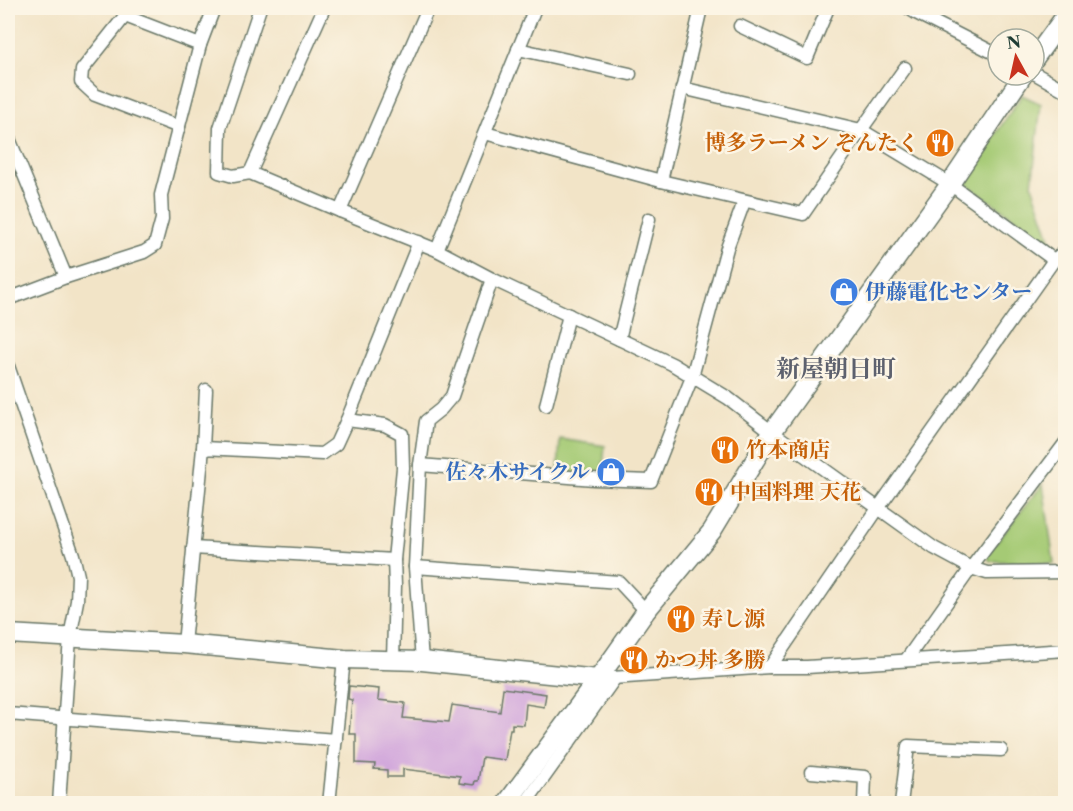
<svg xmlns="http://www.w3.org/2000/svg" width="1073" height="811" font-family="'Libre Caslon Text','Noto Serif JP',serif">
<rect width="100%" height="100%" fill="#fcf5e5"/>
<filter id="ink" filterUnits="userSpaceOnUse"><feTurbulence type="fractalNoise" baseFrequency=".0167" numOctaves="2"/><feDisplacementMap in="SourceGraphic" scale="12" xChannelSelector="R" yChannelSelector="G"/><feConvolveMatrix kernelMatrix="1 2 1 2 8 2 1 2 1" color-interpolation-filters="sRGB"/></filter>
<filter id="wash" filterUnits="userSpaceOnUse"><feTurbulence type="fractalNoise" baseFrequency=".008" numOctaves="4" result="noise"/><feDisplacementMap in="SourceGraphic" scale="24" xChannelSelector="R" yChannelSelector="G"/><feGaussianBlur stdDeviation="1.35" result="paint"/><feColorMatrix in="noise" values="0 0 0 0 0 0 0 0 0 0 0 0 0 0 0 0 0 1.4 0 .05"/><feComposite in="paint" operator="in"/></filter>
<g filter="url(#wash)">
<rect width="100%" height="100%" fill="#f2e4c7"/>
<g fill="#a5ca74" stroke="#628454" stroke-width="1.5">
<polygon points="1022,95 1041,104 1032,185 1052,244 963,182"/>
<polygon points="560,439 605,446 602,476 558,471"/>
<polygon points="1043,484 1054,564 990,561 986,555"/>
</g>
<g id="blocks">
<polygon fill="#d0a4db" points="349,686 379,689 378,700 405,703 403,718 449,722 452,705 500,712 503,688 546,694 544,707 526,704 524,725 512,724 512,729 510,729 505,760 482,757 478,781 475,781 474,785 459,783 460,776 403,769 403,777 387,777 387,770 374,769 375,764 356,763 356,734 349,734 352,700 348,699"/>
</g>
</g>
<g filter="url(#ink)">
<use href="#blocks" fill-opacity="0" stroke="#697767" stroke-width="1.5"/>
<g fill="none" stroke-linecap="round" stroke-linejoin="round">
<g stroke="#697767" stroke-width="15">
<g id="street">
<polyline points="129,8 125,16 82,70 81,82 95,95 179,127"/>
<polyline points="260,8 220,128 219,172 233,176 250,173 340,211 437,250 492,279 672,364 728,398 772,432 934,548 971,568 987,573 1066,572"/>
<polyline points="908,8 916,13 998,55"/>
<polyline points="125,16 200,45"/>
<polyline points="740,26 807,58 828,8"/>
<polyline points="518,49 630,74"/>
<polyline points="1034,73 1066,91"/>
<polyline points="682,88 861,130 905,68"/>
<polyline points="485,133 661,181 803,214 861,130 950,184 1054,260 1066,250"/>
<polyline points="8,136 66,277"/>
<polyline points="250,173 324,8"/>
<polyline points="661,181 701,8"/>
<polyline points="340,211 428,8"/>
<polyline points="437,250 535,8"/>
<polyline points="8,299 66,277 144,252 155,245 162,219 161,195 200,45 214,8"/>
<polyline points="619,339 649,219"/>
<polyline points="8,366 73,555 78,576 77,601 70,637 59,804"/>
<polyline points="546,405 569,315"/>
<polyline points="347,420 385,425 402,434 403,468 394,560 395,585 393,660"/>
<polyline points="203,448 206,390"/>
<polyline points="420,465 594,479 651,481 692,377 727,248 744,202"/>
<polyline points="193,548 394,560"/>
<polyline points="415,567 619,582 646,611"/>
<polyline points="184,644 203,448 322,454 336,444 347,420 419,242"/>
<polyline points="906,660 971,568 1066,442"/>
<polyline points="422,661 415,567 420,465 426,421 441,409 452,396 492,279"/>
<polyline points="770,667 879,507 1054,260"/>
<polyline points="598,679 770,667 807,667 1066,650"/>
<polyline points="8,714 336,740"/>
<polyline points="811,772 865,777 864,804"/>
<polyline points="329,804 344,659"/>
<polyline points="525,804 615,678"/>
<polyline points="901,804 908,746 1001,750"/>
</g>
</g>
<g stroke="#697767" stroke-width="21">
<g id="secondary">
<polyline points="1034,59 1066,15"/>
<polyline points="8,634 184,644 344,659 422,661 598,679"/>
<polyline points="506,804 598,679 646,611 712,531 772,432 950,184 1023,75"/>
</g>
</g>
<use href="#street" stroke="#fff" stroke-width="12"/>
<use href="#secondary" stroke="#fff" stroke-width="18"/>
</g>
</g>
<defs>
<g id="restaurant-disc" transform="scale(1.5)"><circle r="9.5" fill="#e8710a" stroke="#fcf5e5"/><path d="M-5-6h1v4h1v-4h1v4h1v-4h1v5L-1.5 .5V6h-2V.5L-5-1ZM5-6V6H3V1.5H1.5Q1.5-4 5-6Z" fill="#fff"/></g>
<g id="shop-disc" transform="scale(1.5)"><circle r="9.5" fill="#3f7fe0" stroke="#fcf5e5"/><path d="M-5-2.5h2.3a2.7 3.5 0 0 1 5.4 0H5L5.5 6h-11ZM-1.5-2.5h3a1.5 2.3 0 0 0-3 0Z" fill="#fff"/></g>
</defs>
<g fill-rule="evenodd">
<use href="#restaurant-disc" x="940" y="143"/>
<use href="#shop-disc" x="844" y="292"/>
<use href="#restaurant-disc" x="725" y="450"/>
<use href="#shop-disc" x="611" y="472"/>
<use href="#restaurant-disc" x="709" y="492"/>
<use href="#restaurant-disc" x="681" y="619"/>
<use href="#restaurant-disc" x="634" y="660"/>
</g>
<g text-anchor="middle" stroke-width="5" stroke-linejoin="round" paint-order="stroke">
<g font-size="21" font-weight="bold" fill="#c56008" stroke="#fcf5e5" text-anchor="start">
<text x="919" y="150" text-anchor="end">博多ラーメン ぞんたく</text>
<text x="746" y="457">竹本商店</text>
<text x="730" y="499">中国料理 天花</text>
<text x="702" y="626">寿し源</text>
<text x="655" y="667">かつ丼 多勝</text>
</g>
<g font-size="21" font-weight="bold" fill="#366cbe" stroke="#fcf5e5" text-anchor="start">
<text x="865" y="299">伊藤電化センター</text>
<text x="590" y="479" text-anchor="end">佐々木サイクル</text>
</g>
<g font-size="24" font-weight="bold" fill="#5d616e" stroke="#fcf5e5">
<text x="836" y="377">新屋朝日町</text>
</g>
</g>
<rect width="1073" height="811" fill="none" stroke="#fcf5e5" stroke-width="30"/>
<g transform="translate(1016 57) rotate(352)"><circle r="28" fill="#fcf5e5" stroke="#a4ab9e" stroke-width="1.5"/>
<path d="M0-4.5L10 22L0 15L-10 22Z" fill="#c8321e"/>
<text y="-9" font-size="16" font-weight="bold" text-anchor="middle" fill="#1f3d34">N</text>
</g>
</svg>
